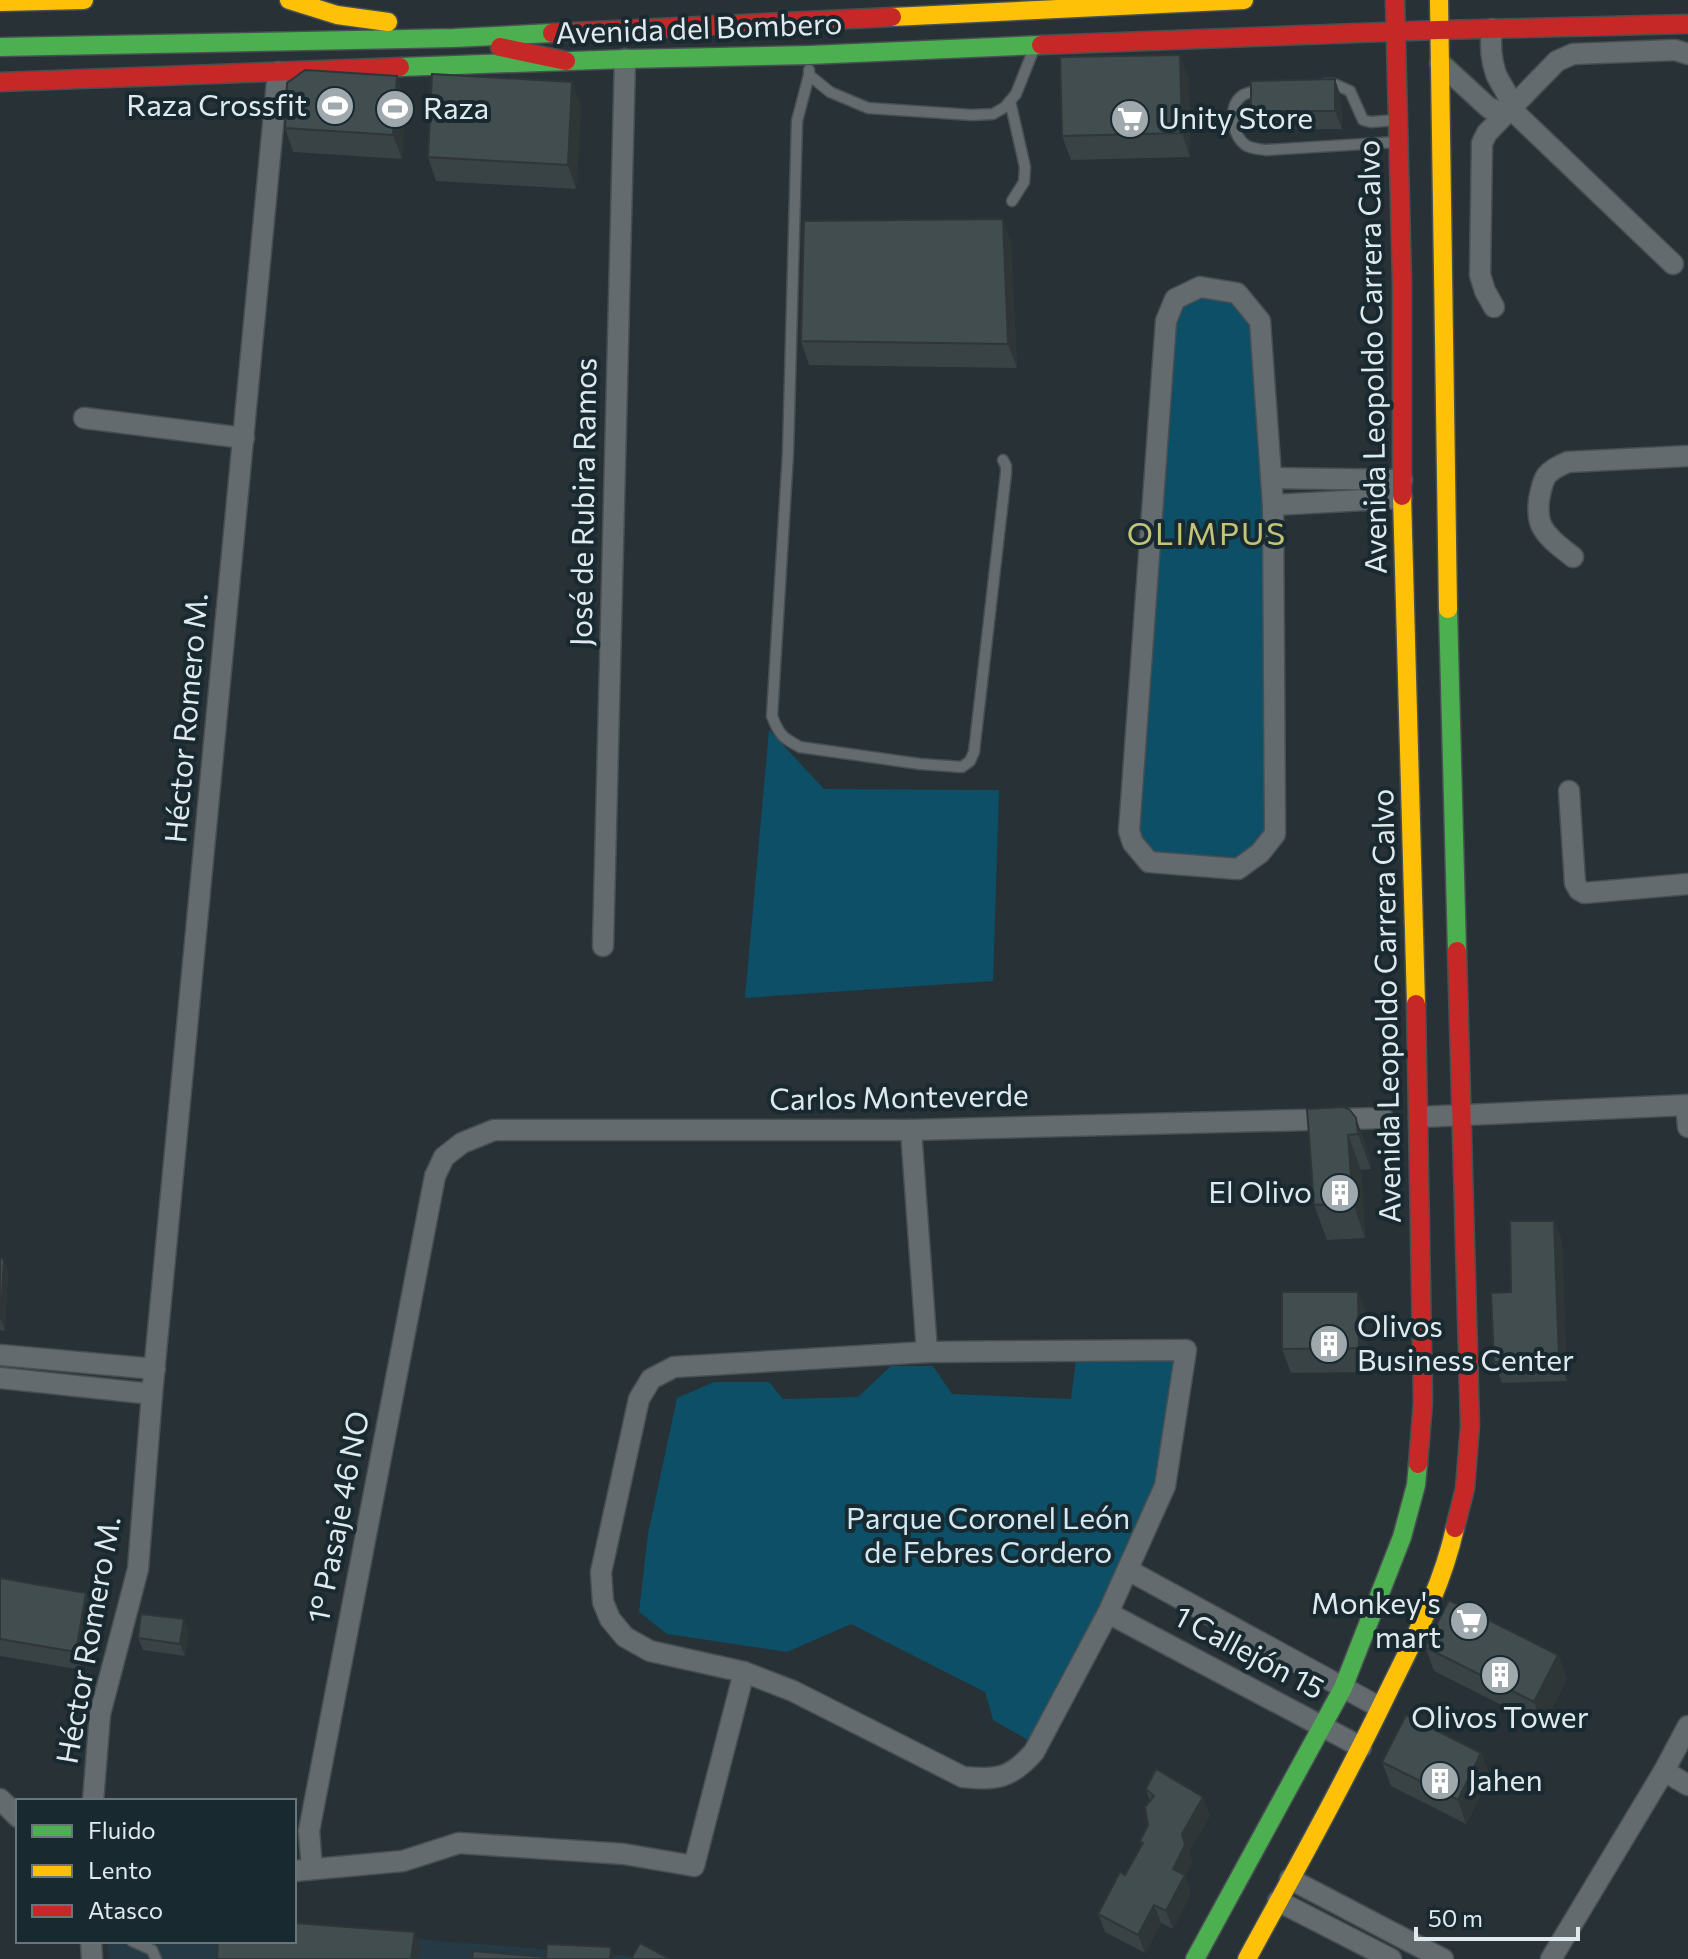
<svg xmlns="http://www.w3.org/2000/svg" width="1688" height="1959" font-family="Commissioner,sans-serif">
<rect width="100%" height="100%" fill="#283135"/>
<polygon fill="#253a44" points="294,1924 440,1941 645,1957 649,1959 109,1959 107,1941 294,1941"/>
<g fill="#0c4f67">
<polygon points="1237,293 1260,321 1275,834 1238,869 1149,862 1133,843 1175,299"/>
<polygon points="769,730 824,789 999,790 993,981 745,998"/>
<polygon points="1186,1350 1165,1486 1038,1746 993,1720 985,1692 851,1624 787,1652 667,1634 639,1612 648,1534 677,1398 714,1382 769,1382 783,1399 858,1397 891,1366 933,1366 952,1394 1071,1399 1077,1351"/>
</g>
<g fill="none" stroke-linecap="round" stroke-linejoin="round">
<g stroke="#474f52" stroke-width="13">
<g id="lane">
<polyline points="809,70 809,75 830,92 868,108 972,115 993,114 1005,107 1016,94 1035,46"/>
<path d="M809,75L797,121L788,453L772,716C779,735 783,738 800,747L920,764L962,767L970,761L974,752L1006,473V466L1003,460"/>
<polyline points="1325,84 1334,84 1350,91 1363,120 1371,122 1396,120"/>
<path d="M1262,90C1256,91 1248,92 1243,95C1226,106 1232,137 1247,146C1253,149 1260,149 1266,150L1396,142"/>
<polyline points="1010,101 1025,167 1024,182 1012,201"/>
<polyline points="132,1941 152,1950 156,1959"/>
</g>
</g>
<g stroke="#474f52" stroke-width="23">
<g id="street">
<path d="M1492,29C1490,44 1491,60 1496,74C1501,86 1511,96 1511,109"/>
<polyline points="1440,63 1489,108 1500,112 1511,109 1673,264"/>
<polygon points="1200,287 1237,293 1260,321 1273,505 1275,834 1260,853 1238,869 1149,862 1133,843 1129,831 1166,321 1175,299"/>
<polyline points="1494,307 1485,291 1480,275 1482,143 1487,133 1557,61 1573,54 1675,50 1688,54"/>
<polyline points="84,418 244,438"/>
<polyline points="1271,478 1402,480"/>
<polyline points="1273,505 1402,498"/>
<path d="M1573,557C1562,548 1548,539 1541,525C1538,517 1538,509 1539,500C1543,476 1546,471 1568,462L1688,456"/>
<polyline points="1569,791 1575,883 1579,890 1584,893 1688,884"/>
<polyline points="603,946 625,59"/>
<polyline points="1686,1105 1688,1127"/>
<polyline points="1419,1117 1688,1105"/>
<polyline points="911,1130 927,1352"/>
<path d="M1186,1350L1165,1486L1108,1613L1034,1752C1010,1779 997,1780 963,1777L793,1691L744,1672L650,1651L625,1637L610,1619L603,1602L601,1572L639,1399L651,1379L674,1367L927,1352Z"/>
<polyline points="0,1355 155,1369"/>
<polyline points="0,1378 152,1394"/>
<polyline points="1128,1570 1379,1707"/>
<polyline points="1108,1613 1361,1747"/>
<polyline points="1664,1771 1688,1785"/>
<polyline points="0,1799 18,1817"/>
<polyline points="93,1801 100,1714 138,1569 152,1394 278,72"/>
<polyline points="312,1869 309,1831 435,1176 444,1157 462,1143 494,1130 911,1130 1383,1118"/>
<polyline points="294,1871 403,1861 459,1843 624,1854 694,1866 744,1672"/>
<polyline points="1290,1879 1443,1959"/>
<polyline points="1278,1901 1391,1959"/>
<polyline points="91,1941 92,1959"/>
<polyline points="1551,1959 1664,1771 1688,1726"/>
</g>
</g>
<g stroke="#474f52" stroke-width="21">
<g id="fast">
<polyline points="0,47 454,38 552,33"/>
<polyline points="400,67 625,59 809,55 1041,45"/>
<polyline points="1448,609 1457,951"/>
<polyline points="1195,1959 1343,1688 1402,1537 1416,1485 1418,1464"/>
</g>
</g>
<g stroke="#474f52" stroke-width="21">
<g id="slow">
<polyline points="289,0 337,15 388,22"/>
<polyline points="1439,0 1448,609"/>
<polyline points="0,2 84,0"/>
<polyline points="892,17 1244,0"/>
<polyline points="1402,496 1416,1004"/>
<path d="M1247,1959C1295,1871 1344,1783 1388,1692C1414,1639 1442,1587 1455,1528"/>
</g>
</g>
<g stroke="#474f52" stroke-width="21">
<g id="jam">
<polyline points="1395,0 1402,283 1402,496"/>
<polyline points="552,33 892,17"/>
<polyline points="1041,45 1438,30 1688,24"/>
<polyline points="500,47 566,61"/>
<polyline points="0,82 400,67"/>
<polyline points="1416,1004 1423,1402 1418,1464"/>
<polyline points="1455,1528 1465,1488 1470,1426 1457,951"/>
</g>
</g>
<use href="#lane" stroke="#646b6e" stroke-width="10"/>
<use href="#street" stroke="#646b6e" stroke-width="20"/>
<use href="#fast" stroke="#4caf50" stroke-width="18"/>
<use href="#slow" stroke="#ffc107" stroke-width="18"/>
<use href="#jam" stroke="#c62828" stroke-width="18"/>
</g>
<g fill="#394245">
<polygon points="397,76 405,100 402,159 293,152 285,128"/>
<polygon points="1189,79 1190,157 1071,160 1062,136"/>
<polygon points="1341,97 1342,129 1258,130 1251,111"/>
<polygon points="581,106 576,189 436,181 428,157"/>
<polygon points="1011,243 1017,368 809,365 801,341"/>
<polygon points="1343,1107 1369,1153 1371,1169 1361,1170 1365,1238 1327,1240 1314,1205"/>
<polygon points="1554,1221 1562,1242 1567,1381 1502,1383 1494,1362 1511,1292"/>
<polygon points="0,1258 8,1271 5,1331 0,1330"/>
<polygon points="1358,1292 1367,1316 1367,1372 1291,1373 1282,1349"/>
<polygon points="0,1578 92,1611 82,1670 0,1656"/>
<polygon points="188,1631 185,1656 143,1650 138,1638"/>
<polygon points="1425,1647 1558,1655 1567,1679 1543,1726 1434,1671"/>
<polygon points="1481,1753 1490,1777 1466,1824 1391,1786 1382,1762"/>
<polygon points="1146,1789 1210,1815 1189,1852 1192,1863 1185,1876 1191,1893 1173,1929 1161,1923 1145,1953 1105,1932 1098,1914 1125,1875 1141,1846 1140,1841 1148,1825 1150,1801"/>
</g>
<g fill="#2e3638">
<polygon points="1180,55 1189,79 1190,157 1182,133"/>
<polygon points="397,76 405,100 402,159 393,135"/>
<polygon points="1335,79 1341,97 1342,129 1335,111"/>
<polygon points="572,82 581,106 576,189 568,165"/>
<polygon points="1003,219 1011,243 1017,368 1008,344"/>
<polygon points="1356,1118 1369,1153 1371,1169 1358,1134"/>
<polygon points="1348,1135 1361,1170 1365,1238 1353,1203"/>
<polygon points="1554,1221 1562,1242 1567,1381 1559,1359"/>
<polygon points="4,1259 8,1271 5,1331 1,1319"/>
<polygon points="1358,1292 1367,1316 1367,1372 1359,1348"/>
<polygon points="86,1593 92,1611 82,1670 76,1652"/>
<polygon points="184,1619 188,1631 185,1656 180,1644"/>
<polygon points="1558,1655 1567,1679 1543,1726 1534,1702"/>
<polygon points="1481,1753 1490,1777 1466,1824 1458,1800"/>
<polygon points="1203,1797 1210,1815 1189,1852 1192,1863 1185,1876 1191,1893 1173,1929 1166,1911 1173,1869 1182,1834"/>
<polygon points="1154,1905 1161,1923 1145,1953 1138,1935"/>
<polygon points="415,1932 420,1945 418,1959 411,1959"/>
<polygon points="611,1947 615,1959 610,1959"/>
</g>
<g fill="#424d50" stroke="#2e3638" stroke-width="2">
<polygon points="1180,55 1182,133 1062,136 1060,57"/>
<polygon points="305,70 397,76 393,135 285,128 287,83"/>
<polygon points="432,74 572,82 568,165 428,157"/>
<polygon points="1335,79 1335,111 1251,111 1251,81"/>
<polygon points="1003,219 1008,344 801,341 804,221"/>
<polygon points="1343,1107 1349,1109 1356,1118 1358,1134 1348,1135 1353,1203 1314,1205 1307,1109"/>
<polygon points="1510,1221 1554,1221 1559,1359 1494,1362 1491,1293 1511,1292"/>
<polygon points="0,1258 4,1259 1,1319 0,1318"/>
<polygon points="1282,1292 1358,1292 1359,1348 1282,1349"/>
<polygon points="0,1578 86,1593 76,1652 0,1639"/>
<polygon points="1449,1600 1558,1655 1534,1702 1425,1647"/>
<polygon points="141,1614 184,1619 180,1644 138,1638"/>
<polygon points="1406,1715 1481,1753 1458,1800 1382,1762"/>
<polygon points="1156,1769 1203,1797 1182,1834 1185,1845 1173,1869 1185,1875 1166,1911 1154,1905 1138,1935 1098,1914 1120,1872 1125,1875 1143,1843 1140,1841 1148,1825 1145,1807 1154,1796 1146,1789"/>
<polygon points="294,1923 415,1932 411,1959 217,1959 218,1941 294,1941"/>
<polygon points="640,1943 670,1959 631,1959"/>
<polygon points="547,1944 611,1947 610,1959 472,1959 473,1951 546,1957"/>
</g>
<defs>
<g id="stadium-disc" transform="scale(2)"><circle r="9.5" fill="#9fa9ad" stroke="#192930"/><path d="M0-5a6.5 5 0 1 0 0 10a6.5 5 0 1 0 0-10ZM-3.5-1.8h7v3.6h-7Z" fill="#fff"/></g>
<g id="supermarket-disc" transform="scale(2)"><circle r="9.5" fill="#9fa9ad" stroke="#192930"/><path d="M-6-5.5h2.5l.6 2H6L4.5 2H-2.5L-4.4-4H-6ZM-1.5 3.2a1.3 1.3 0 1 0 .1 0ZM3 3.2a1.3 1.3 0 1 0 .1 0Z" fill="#fff"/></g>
<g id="building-disc" transform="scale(2)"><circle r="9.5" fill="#9fa9ad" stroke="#192930"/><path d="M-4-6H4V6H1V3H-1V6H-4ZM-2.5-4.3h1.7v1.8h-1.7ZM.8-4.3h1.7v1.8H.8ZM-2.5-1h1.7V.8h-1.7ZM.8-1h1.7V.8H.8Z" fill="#fff"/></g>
</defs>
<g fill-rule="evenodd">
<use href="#stadium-disc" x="335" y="106"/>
<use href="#stadium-disc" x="395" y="109"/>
<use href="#supermarket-disc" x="1130" y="119"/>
<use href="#building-disc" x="1340" y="1193"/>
<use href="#building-disc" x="1329" y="1344"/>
<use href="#supermarket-disc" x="1469" y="1621"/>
<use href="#building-disc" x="1500" y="1675"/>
<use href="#building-disc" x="1440" y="1781"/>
</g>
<g text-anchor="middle" stroke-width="8" stroke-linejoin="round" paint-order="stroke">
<g font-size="30" fill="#dfe9ee" stroke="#192930">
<text transform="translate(699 29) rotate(-2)" y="10">Avenida del Bombero</text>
<text transform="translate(1373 357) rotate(-91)" y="10">Avenida Leopoldo Carrera Calvo</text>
<text transform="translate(584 502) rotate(-89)" y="10">José de Rubira Ramos</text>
<text transform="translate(187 718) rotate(-85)" y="10">Héctor Romero M.</text>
<text transform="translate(1387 1006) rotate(-91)" y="10">Avenida Leopoldo Carrera Calvo</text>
<text transform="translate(899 1098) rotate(-1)" y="10">Carlos Monteverde</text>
<text transform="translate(339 1517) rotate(-79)" y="10">1° Pasaje 46 NO</text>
<text transform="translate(89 1640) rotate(-80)" y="10">Héctor Romero M.</text>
<text transform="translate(1249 1653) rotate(28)" y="10">1 Callejón 15</text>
</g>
<g font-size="30" fill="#dfe9ee" stroke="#192930" text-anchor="start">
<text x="307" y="116" text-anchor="end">Raza Crossfit</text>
<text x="423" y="119">Raza</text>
<text x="1158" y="129">Unity Store</text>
<text x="1312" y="1203" text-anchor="end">El Olivo</text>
<text x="1357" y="1337">Olivos<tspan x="1357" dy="34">Business Center</tspan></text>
<text x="1441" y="1614" text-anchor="end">Monkey's<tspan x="1441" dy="34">mart</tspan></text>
<text x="1500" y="1728" text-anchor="middle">Olivos Tower</text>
<text x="1468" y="1791">Jahen</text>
</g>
<g font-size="30" fill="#d0e9f4" stroke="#192930">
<text x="988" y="1529">Parque Coronel León<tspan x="988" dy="34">de Febres Cordero</tspan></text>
</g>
<g font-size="32" letter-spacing="2" fill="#c3c477" stroke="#192930">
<text x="1207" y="545">OLIMPUS</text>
</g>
</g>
<rect x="16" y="1799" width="280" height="144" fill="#192930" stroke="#68767c" stroke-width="2"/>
<rect x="32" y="1825" width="40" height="12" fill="#4caf50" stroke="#68767c" stroke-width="2"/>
<text x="88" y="1839" font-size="24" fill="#dfe9ee">Fluido</text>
<rect x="32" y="1865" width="40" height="12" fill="#ffc107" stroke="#68767c" stroke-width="2"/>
<text x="88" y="1879" font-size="24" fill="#dfe9ee">Lento</text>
<rect x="32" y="1905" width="40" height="12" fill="#c62828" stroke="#68767c" stroke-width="2"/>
<text x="88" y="1919" font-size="24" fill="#dfe9ee">Atasco</text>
<path d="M1416 1927v12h162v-12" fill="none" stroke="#dfe9ee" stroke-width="4"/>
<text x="1428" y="1927" font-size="24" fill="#dfe9ee" stroke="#192930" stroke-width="6" paint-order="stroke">50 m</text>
</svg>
